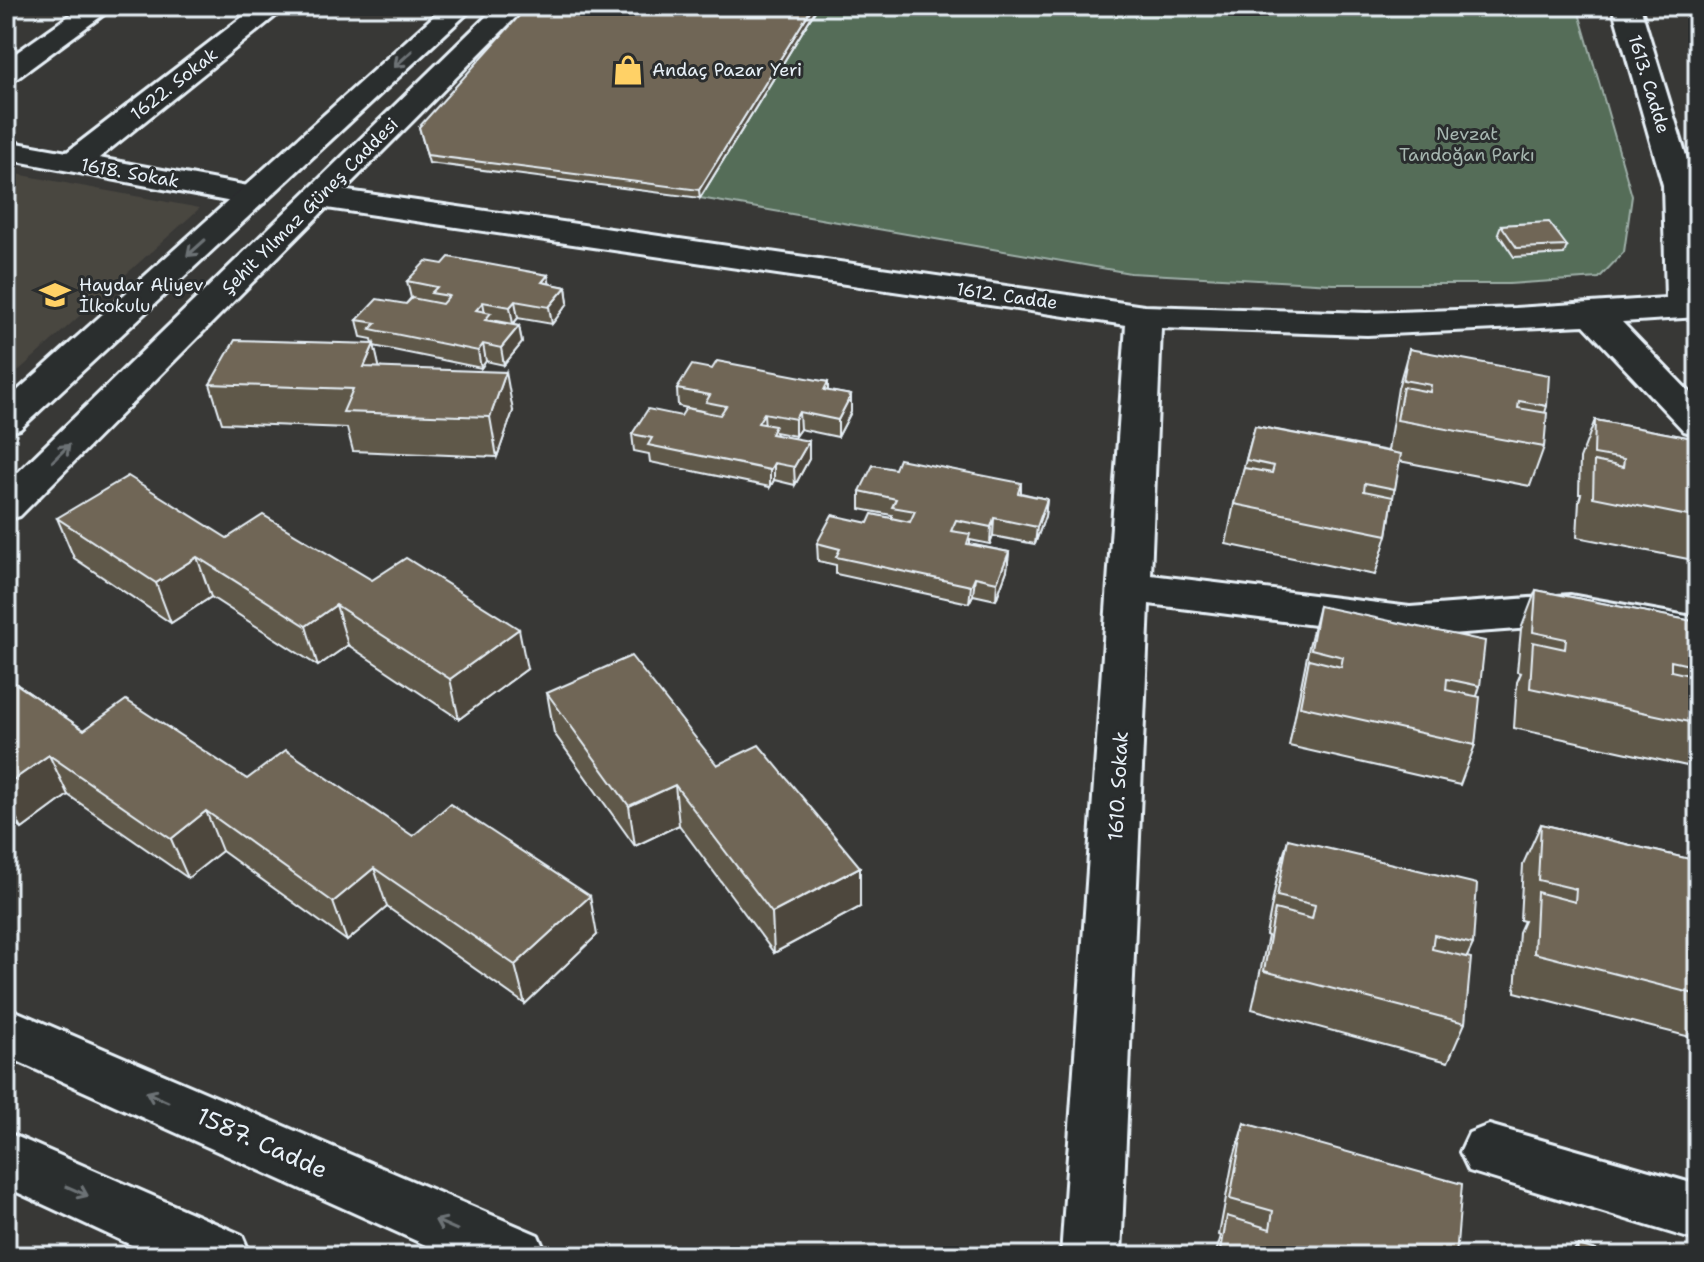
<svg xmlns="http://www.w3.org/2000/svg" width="1704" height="1262" font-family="'Shantell Sans',sans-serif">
<rect width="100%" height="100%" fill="#383836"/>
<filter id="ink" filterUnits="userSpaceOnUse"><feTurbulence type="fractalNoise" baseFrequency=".0125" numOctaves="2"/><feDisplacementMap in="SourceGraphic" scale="16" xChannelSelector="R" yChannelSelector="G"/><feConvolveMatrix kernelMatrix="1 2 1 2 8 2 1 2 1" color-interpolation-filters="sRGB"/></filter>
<g filter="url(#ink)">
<polygon fill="#484640" points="6,172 200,208 6,382"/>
<polygon fill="#556d59" stroke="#9eafa8" stroke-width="2" points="818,6 1577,6 1632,196 1624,252 1599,278 1509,284 1333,284 1130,273 700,198"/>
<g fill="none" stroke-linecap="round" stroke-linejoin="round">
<g stroke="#e8f1f8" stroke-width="6">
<g id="minor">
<polygon points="83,6 115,6 16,79 6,82 6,60"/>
<polygon points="257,6 288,6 99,158 264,189 269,196 264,203 253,206 6,159 6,141 67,152"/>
<polygon points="1612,6 1640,6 1695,185 1698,317 1622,322 1698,401 1698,435 1684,431 1584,325 1367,335 1161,328 1151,575 1410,607 1570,595 1698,618 1698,648 1570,625 1410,637 1149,604 1121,1256 1061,1256 1126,325 320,207 309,204 304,197 309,190 320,187 1144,306 1367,313 1515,308 1666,298 1663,185"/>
<polygon points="1489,1125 1698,1185 1698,1241 1469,1171 1460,1152 1469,1133"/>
</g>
</g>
<g stroke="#e8f1f8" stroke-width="6">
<g id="major">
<polygon points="445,6 475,6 20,429 6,433 6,401"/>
<polygon points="497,6 527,6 20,516 6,520 6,484"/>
<polygon points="6,1007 538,1235 547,1256 450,1256 6,1056"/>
<polygon points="6,1132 242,1235 251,1256 155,1256 6,1187"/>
</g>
</g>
<use href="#minor" fill="#2a2d2e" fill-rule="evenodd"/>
<use href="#major" fill="#2a2d2e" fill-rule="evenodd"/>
</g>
<g fill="#5f584a" stroke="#e8f1f8" stroke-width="2">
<polygon points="818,6 700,198 429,163 419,127"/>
<polygon points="1501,225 1567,246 1564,254 1514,257 1498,233"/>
<polygon points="443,264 548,275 549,284 566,287 568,303 552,324 518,318 513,324 492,320 492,321 519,326 522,343 504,365 486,361 481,368 374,346 379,367 513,411 497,457 353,451 347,428 222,423 210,384 373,344 372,339 361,337 357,320 406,304 411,298 407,281"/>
<polygon points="1409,349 1547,406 1545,413 1544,447 1530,486 1399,461 1387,535 1375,575 1226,544 1234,504 1255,426 1388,451 1398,388"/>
<polygon points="712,369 828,382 828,391 851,395 851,412 838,437 800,429 795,436 775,432 776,435 809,459 795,485 774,480 770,487 650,462 649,454 634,451 632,434 681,416 707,412 678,406 677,389"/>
<polygon points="1595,420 1698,439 1698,561 1577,537 1579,501 1581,494 1579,494 1580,459"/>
<polygon points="895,469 1021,483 1021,493 1047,499 1045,516 1035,544 993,536 990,544 970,540 970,544 1009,552 1007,570 996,600 973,595 969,603 836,574 836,565 818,561 817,543 868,523 892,518 892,515 860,509 860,491"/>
<polygon points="57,518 227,538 372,580 527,669 459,719 348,645 318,666 211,597 171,623 74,558"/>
<polygon points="1536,590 1698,622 1698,746 1687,766 1514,728 1517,682 1521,673 1517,672 1521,629"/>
<polygon points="1319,606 1480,686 1477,696 1475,745 1460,785 1289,746 1309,646"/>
<polygon points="6,677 84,730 247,779 413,836 597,935 525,1004 387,907 347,941 222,851 188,878 68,795 22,829 6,817"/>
<polygon points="547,693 717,765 860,907 774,953 679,825 635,846 554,733"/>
<polygon points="1541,824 1698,861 1698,1039 1515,992 1519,932 1524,921 1520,920 1523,864"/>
<polygon points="1288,839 1473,944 1467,957 1465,1023 1448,1062 1252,1009 1268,936 1266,935 1277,878"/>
<polygon points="1244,1123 1456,1256 1215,1256 1221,1236 1219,1235 1233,1160"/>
<polygon points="1578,1245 1617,1256 1570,1256"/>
</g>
<g fill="#4e473c" stroke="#e8f1f8" stroke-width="2">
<polygon points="813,6 818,6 700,198 699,190"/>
<polygon points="548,275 551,292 542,282"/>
<polygon points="566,287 568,303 552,324 549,307"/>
<polygon points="515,301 518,318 513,324 510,307"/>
<polygon points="483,302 486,319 476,310"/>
<polygon points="519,326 522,343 504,365 501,348"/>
<polygon points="374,344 383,383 364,367"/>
<polygon points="483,344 486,361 481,368 478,351"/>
<polygon points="506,372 513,411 497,457 490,417"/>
<polygon points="851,395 851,412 838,437 838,420"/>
<polygon points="799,412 800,429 795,436 795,419"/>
<polygon points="764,413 765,430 758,423"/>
<polygon points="809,441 809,459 795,485 794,467"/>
<polygon points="774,463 774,480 770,487 770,470"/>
<polygon points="1047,499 1045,516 1035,544 1037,527"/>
<polygon points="994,518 993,536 990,544 991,527"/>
<polygon points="1009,552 1007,570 996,600 997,582"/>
<polygon points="197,557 211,597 171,623 156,583"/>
<polygon points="975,577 973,595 969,603 971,586"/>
<polygon points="336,605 348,645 318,666 306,626"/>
<polygon points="519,629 527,669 459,719 450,679"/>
<polygon points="49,755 68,795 22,829 6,799 6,785"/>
<polygon points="675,785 679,825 635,846 629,806"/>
<polygon points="206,811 222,851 188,878 171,839"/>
<polygon points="860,867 860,907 774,953 772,913"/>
<polygon points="374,868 387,907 347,941 333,902"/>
<polygon points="590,896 597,935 525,1004 515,965"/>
</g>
<g fill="#6f6656" stroke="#e8f1f8" stroke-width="2">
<polygon points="528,6 813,6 699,190 427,155 419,127"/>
<polygon points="1549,222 1567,246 1517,248 1501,225"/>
<polygon points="449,257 548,275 542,282 566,287 549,307 515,301 510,307 483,302 476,310 491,313 485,320 519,326 501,348 483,344 478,351 370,329 376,323 357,320 377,299 406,304 412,298 442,304 449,296 431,293 437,287 407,281 426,261 443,264"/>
<polygon points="235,340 374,344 364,367 506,372 490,417 343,412 353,389 210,384"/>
<polygon points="1409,349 1549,375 1547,406 1519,401 1518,408 1547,413 1544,447 1397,420 1403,387 1430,392 1431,385 1403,380"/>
<polygon points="717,361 828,382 824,390 851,395 838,420 799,412 795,419 764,413 758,423 775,426 771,434 809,441 794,467 774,463 770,470 648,445 652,438 632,434 648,409 681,416 686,408 720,415 726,406 706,402 710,395 677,389 692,365 712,369"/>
<polygon points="1595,420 1698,439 1698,518 1593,497 1594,461 1623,467 1624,459 1594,454"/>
<polygon points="1255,426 1401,454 1395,489 1365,483 1364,491 1393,497 1387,535 1234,504 1244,468 1272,473 1274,466 1246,460"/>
<polygon points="899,459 1021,483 1018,493 1047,499 1037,527 994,518 991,527 956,520 951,531 970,534 967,544 1009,552 997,582 975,577 971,586 836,557 840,549 817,543 832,515 868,523 872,514 910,522 915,511 892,507 896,499 860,491 873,465 895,469"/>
<polygon points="128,476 227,538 263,515 372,580 406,558 519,629 450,679 336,605 306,626 197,557 156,583 57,518"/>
<polygon points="1536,590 1698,622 1698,667 1671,661 1671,671 1698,677 1698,724 1530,688 1533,642 1565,649 1566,639 1533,632"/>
<polygon points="1319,606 1485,641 1480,686 1447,679 1446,690 1480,697 1475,745 1300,706 1309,659 1341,667 1343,657 1311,649"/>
<polygon points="631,656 717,765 759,745 860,867 772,913 675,785 629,806 547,693"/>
<polygon points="6,677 84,730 126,700 247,779 286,750 413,836 450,804 590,896 515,965 374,868 333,902 206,811 171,839 49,755 6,785"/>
<polygon points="1541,824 1698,861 1698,995 1534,953 1537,892 1575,902 1576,889 1538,880"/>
<polygon points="1288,839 1477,884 1473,944 1434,935 1432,949 1471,958 1465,1023 1264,971 1275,909 1312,919 1315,905 1277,896"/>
<polygon points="1244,1123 1462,1184 1456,1256 1426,1256 1411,1251 1410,1256 1220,1256 1227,1216 1270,1229 1273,1211 1230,1199"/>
<polygon points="1578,1245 1617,1256 1577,1256"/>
</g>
<defs><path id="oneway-shaft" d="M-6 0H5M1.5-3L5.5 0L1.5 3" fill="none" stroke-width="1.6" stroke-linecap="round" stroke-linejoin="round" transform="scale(2)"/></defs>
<g stroke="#6c7275">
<use href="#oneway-shaft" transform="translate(403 59) rotate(138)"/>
<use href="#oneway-shaft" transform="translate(196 248) rotate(138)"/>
<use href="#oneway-shaft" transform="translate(61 453) rotate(-45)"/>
<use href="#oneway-shaft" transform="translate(157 1097) rotate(-156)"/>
<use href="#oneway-shaft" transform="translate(77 1191) rotate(24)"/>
<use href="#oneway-shaft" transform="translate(446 1225) rotate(-156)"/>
</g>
</g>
<defs>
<g id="shop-bare" transform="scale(2.4)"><path d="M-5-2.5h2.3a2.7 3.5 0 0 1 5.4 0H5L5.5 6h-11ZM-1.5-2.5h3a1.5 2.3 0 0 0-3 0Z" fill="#ffd166" stroke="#2a2d2e" stroke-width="2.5" paint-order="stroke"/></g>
<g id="school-bare" transform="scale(2.4)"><path d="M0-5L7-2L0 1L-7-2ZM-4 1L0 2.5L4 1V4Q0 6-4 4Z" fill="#ffd166" stroke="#2a2d2e" stroke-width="2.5" paint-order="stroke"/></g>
</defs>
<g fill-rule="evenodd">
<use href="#shop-bare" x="628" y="70"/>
<use href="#school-bare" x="55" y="295"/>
</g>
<g text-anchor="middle" stroke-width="6" stroke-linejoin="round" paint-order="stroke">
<g font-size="18" fill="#e8f1f8" stroke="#2a2d2e" text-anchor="start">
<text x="652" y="76">Andaç Pazar Yeri</text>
<text x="79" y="291">Haydar Aliyev<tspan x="79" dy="21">İlkokulu</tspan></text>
</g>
<g font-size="18" fill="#e8f1f8" stroke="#2a2d2e">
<text transform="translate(174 84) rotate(-38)" y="6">1622. Sokak</text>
<text transform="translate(1649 84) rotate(73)" y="6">1613. Cadde</text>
<text transform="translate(130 173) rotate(10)" y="6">1618. Sokak</text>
<text transform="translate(310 206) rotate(-45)" y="6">Şehit Yılmaz Güneş Caddesi</text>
<text transform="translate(1007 296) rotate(8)" y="6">1612. Cadde</text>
</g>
<g font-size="18" fill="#a6b6b0" stroke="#2a2d2e">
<text x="1467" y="140">Nevzat<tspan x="1467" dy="21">Tandoğan Parkı</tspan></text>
</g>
<g font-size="20" fill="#e8f1f8" stroke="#2a2d2e">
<text transform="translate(1118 786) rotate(-87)" y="7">1610. Sokak</text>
</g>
<g font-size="24" fill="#e8f1f8" stroke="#2a2d2e">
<text transform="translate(262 1143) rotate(24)" y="8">1587. Cadde</text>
</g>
</g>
<rect width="1704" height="1262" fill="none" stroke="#2a2d2e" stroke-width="32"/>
<rect x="16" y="16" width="1672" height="1230" fill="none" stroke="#e8f1f8" stroke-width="3" filter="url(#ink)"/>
</svg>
